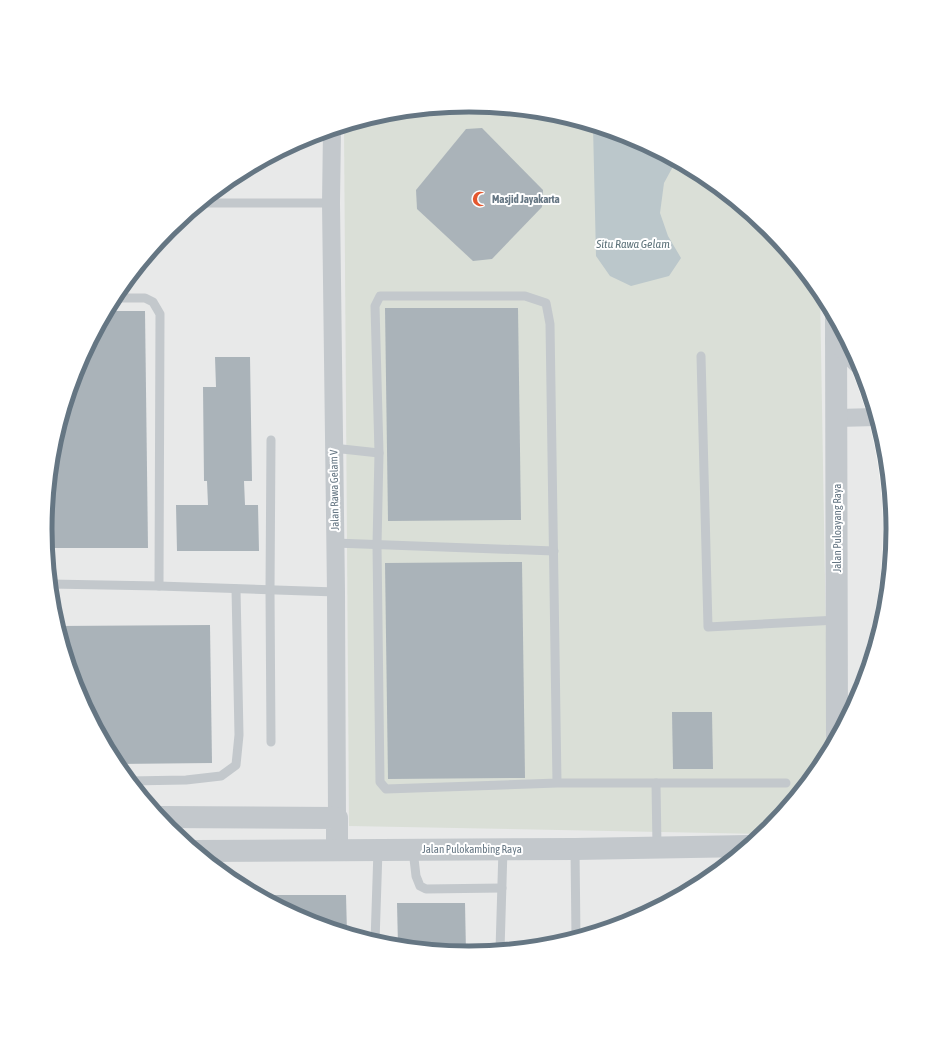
<svg xmlns="http://www.w3.org/2000/svg" width="938" height="1059" font-family="'Asap Condensed',sans-serif">
<rect width="100%" height="100%" fill="#fafaf8"/>
<circle fill="#e8e9e9" cx="463" cy="530" r="420"/>
<polygon fill="#dadfd7" points="469,106 552,114 631,138 705,177 769,230 820,292 828,753 821,765 769,829 763,834 349,826 344,126 387,114"/>
<polygon fill="#bbc7cb" points="593,126 631,138 676,161 664,183 660,213 668,236 681,258 669,276 631,286 610,276 596,256"/>
<g fill="#aab3b9">
<polygon points="482,128 543,190 542,207 492,259 473,261 417,209 416,190 466,129"/>
<polygon points="385,308 518,308 521,520 388,521"/>
<polygon points="107,311 145,311 148,548 47,548 45,529 53,447 77,367"/>
<polygon points="215,357 250,357 252,481 244,481 245,505 258,505 259,551 177,551 176,505 208,505 207,481 204,481 203,387 216,387"/>
<polygon points="522,562 525,778 388,779 385,563"/>
<polygon points="210,625 212,763 116,764 77,692 57,626"/>
<polygon points="672,712 712,712 713,769 673,769"/>
<polygon points="264,895 346,895 347,933 307,921 264,898"/>
<polygon points="397,903 465,903 466,953 398,946"/>
<polygon points="589,930 600,930 600,931 589,934"/>
</g>
<g fill="none" stroke-linecap="round" stroke-linejoin="round">
<g stroke="#c3c8cc" stroke-width="9">
<polyline points="201,203 331,203"/>
<polyline points="114,298 145,298 153,302 160,314 159,586"/>
<polyline points="701,356 708,627 837,620"/>
<polyline points="271,440 270,590 271,742"/>
<polyline points="333,448 379,453"/>
<polyline points="335,543 554,551"/>
<polyline points="50,584 159,586 336,592"/>
<polyline points="129,781 186,780 221,776 236,765 239,735 236,589"/>
<polyline points="557,783 550,324 546,303 525,296 380,296 375,306 379,453 377,545 380,782 386,789 557,783 786,783"/>
<polyline points="656,783 657,847"/>
<polyline points="575,849 576,938"/>
<polyline points="413,850 416,876 420,886 426,889 502,888"/>
<polyline points="375,942 378,850"/>
<polyline points="500,950 503,849"/>
</g>
<g stroke="#c3c8cc" stroke-width="18">
<polyline points="332,130 331,203 336,592 337,818"/>
<polyline points="837,418 876,417"/>
</g>
<g stroke="#c3c8cc" stroke-width="22">
<polyline points="836,320 837,736"/>
<polyline points="836,340 858,362"/>
<polyline points="159,817 337,818 337,849"/>
<polyline points="195,851 575,849 749,846"/>
</g>
</g>
<defs>
<g id="mosque-bare" transform="scale(1.2)"><path d="M3.5-4.9A6 6 0 1 0 3.5 4.9A5 5 0 1 1 3.5-4.9Z" fill="#e4572e" stroke="#fff" stroke-width="2.5" paint-order="stroke"/></g>
</defs>
<g fill-rule="evenodd">
<use href="#mosque-bare" x="480" y="199"/>
</g>
<g text-anchor="middle" stroke-width="4" stroke-linejoin="round" paint-order="stroke">
<g font-size="11" font-weight="bold" fill="#657683" stroke="#fff" text-anchor="start">
<text x="492" y="203">Masjid Jayakarta</text>
</g>
<g font-size="11" fill="#657683" stroke="#fff">
<text transform="translate(334 490) rotate(-91)" y="4">Jalan Rawa Gelam V</text>
<text transform="translate(837 528) rotate(-90)" y="4">Jalan Puloayang Raya</text>
<text x="472" y="853">Jalan Pulokambing Raya</text>
</g>
<g font-size="12" font-style="italic" fill="#60757c" stroke="#fff">
<text x="633" y="248">Situ Rawa Gelam</text>
</g>
</g>
<path d="M0 0H938V1059H0ZM52 529a417 417 0 1 1 834 0a417 417 0 1 1-834 0Z" fill="#fff" fill-rule="evenodd"/>
<path fill="none" stroke="#657683" stroke-width="5" d="M52 529a417 417 0 1 1 834 0a417 417 0 1 1-834 0Z"/>
</svg>
